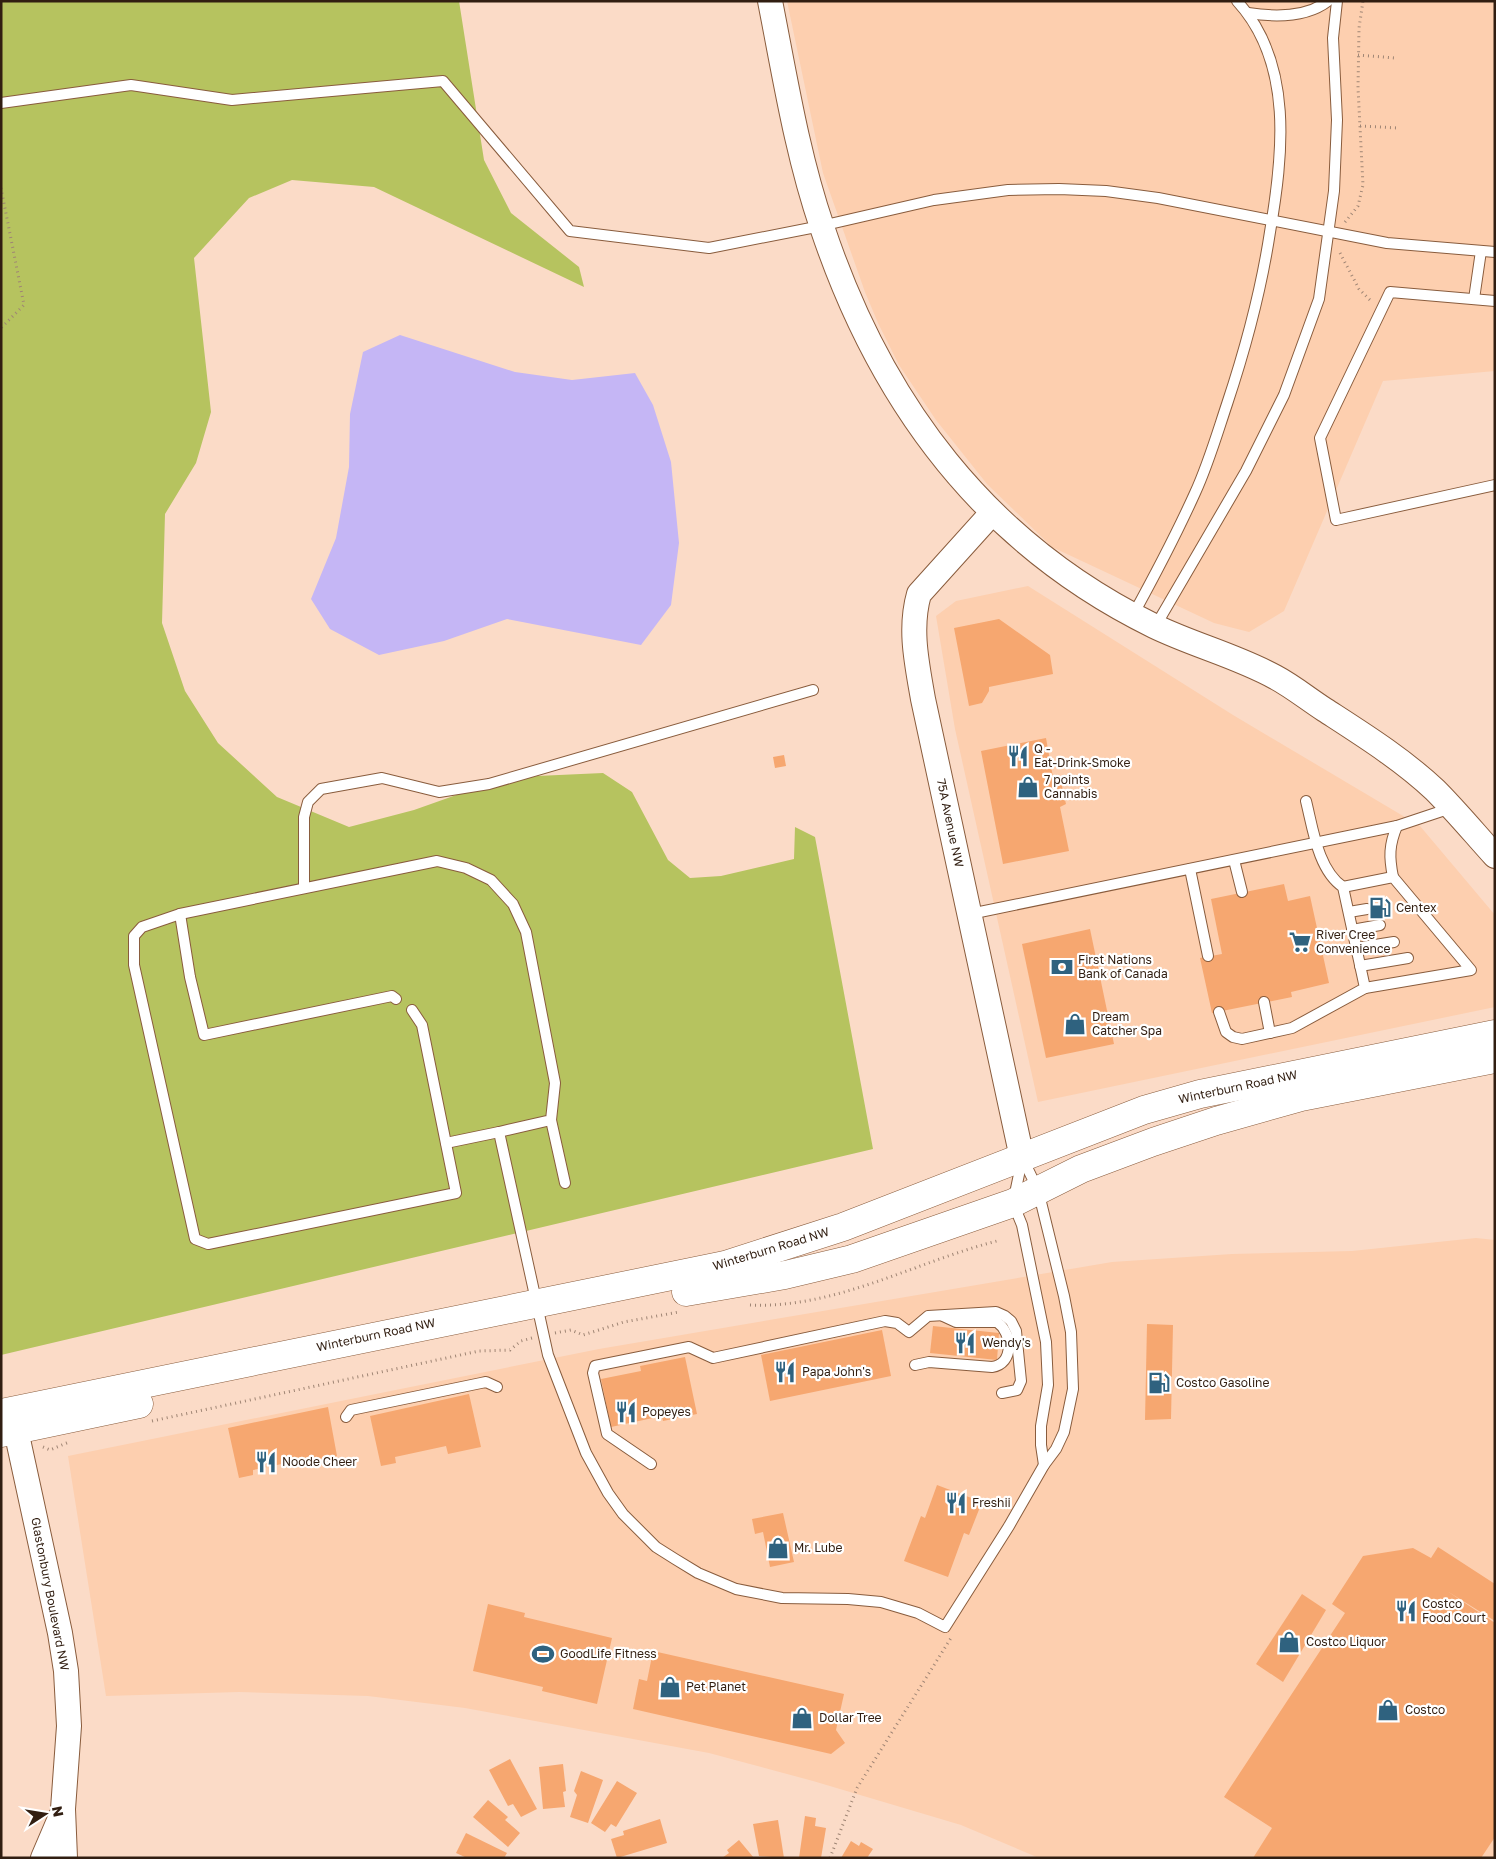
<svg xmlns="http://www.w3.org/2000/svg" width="1496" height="1859" font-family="'Golos Text',sans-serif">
<rect width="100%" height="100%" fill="#fbdbc7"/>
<g fill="#fdcfaf">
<polygon points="787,1 1495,1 1495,371 1383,381 1284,611 1249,632 1214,623 1052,547 987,484 936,420 899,365 878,323 865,292 823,173"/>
<polygon points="1028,586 1233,715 1420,826 1495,915 1495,1007 1038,1102 955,729 936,616 956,601"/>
<polygon points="1476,1238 1495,1240 1495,1858 1039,1858 961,1825 813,1781 709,1753 465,1708 368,1696 239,1692 106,1696 68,1456 599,1349 1112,1262 1232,1254 1352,1251"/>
</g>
<polygon fill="#b6c35f" points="1,1 459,1 484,160 511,213 579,267 584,287 374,187 292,180 249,198 194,258 211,412 196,463 165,514 162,623 185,691 218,743 277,797 349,827 414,810 476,788 537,776 603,773 632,792 668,860 690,878 721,876 794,859 795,827 815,837 873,1149 1,1355"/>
<polygon fill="#c5b6f5" points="400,335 515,372 572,380 635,373 653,405 671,462 679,543 671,605 641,645 507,619 444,641 379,655 330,629 311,599 336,538 349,467 350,414 363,352"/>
<g fill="#f6a770">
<polygon points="999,619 1050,655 1053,674 989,687 989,691 982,703 969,706 954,628"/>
<polygon points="1046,738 1054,783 1061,782 1066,804 1060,807 1069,851 1003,864 981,751"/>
<polygon points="784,755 786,766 775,768 773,757"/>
<polygon points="1284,884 1288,901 1310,896 1329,983 1291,992 1292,997 1212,1013 1200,958 1222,954 1211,899"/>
<polygon points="1090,929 1114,1044 1046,1058 1022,944"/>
<polygon points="1147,1324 1173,1325 1171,1419 1145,1420"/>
<polygon points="933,1326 999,1333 997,1360 930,1353"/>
<polygon points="882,1330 891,1376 770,1401 761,1355"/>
<polygon points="685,1357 697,1414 663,1421 662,1416 611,1427 601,1379 641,1371 640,1366"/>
<polygon points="469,1394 481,1447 448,1454 446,1446 395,1457 396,1463 381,1466 370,1416"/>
<polygon points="328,1407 337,1456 309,1462 306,1459 253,1470 253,1475 239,1478 228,1428"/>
<polygon points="937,1485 982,1502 969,1535 964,1533 948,1577 904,1561 921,1516 925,1518"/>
<polygon points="783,1513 794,1562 770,1567 763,1532 755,1534 752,1519"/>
<polygon points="1438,1547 1495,1584 1495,1621 1447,1591 1495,1623 1495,1837 1481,1858 1253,1858 1272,1828 1224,1797 1345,1613 1332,1604 1363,1556 1413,1548 1431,1558"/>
<polygon points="1302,1594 1326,1610 1283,1682 1256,1664"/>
<polygon points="488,1604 525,1613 524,1617 612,1638 597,1704 542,1691 543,1687 473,1671"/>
<polygon points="653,1651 844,1694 836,1730 845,1743 831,1754 633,1709 639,1679 647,1681"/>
<polygon points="510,1759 537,1809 521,1817 513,1804 508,1806 489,1770"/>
<polygon points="563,1764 566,1791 563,1792 565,1807 543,1809 539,1767"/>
<polygon points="581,1771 603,1780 588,1823 570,1817 577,1795 574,1791"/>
<polygon points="617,1781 637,1793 616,1827 611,1824 605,1832 591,1823"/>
<polygon points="488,1800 508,1817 505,1820 520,1833 508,1847 473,1817"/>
<polygon points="805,1816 816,1818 815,1826 826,1828 821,1858 799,1858"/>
<polygon points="660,1819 667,1843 617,1858 611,1839 624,1835 623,1831"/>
<polygon points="778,1820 784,1858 759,1856 753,1824"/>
<polygon points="466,1833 507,1853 504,1858 467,1858 456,1853"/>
<polygon points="739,1840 754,1858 722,1858 729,1853 727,1850"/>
<polygon points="851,1841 859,1846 861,1842 873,1849 867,1858 841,1858"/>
</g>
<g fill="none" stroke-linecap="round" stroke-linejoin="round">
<g stroke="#895c3d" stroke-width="12">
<g id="service">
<path d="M1248,13C1274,17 1306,18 1328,1"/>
<polyline points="1,103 131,85 232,100 443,81 570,231 709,248 821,226 934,200 1008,190 1059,189 1106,191 1158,198 1387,243 1495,252"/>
<polyline points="1474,299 1481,251"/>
<polyline points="1495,301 1390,292 1320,438 1336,520 1495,485"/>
<path d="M1133,615C1155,575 1176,535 1195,493C1208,465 1217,434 1227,404C1246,347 1261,291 1270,232C1283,156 1294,63 1237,1"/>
<polyline points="1155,627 1246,471 1284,395 1319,299 1334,191 1337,120 1333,38 1337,1"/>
<polyline points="1234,860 1242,892"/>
<polyline points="1190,869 1208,956"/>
<path d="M1393,877C1389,857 1389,845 1397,826"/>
<polyline points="1343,887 1393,877 1471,970 1365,988"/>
<polyline points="304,888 304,817 308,802 321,789 382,778 439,792 489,784 813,690"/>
<polyline points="1349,912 1367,909"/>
<polyline points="180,914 190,977 204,1035 392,996 396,999"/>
<polyline points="970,914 1397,826 1451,808"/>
<polyline points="1352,930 1380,925"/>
<polyline points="1356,948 1394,942"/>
<polyline points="1360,966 1408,958"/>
<polyline points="1264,1002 1270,1033"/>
<polyline points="412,1010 422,1025 456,1193 208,1244 195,1239 134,965 134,936 142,927 180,914 437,861 466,868 491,880 513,904 526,932 555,1083 551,1120 499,1132 548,1355 586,1453 608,1493 623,1514 656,1547 675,1559 698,1573 736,1589 782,1598 848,1599 881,1602 918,1613 945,1627 1009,1526 1044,1465 1056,1449 1064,1432 1073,1389 1071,1332 1064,1296 1038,1190 1023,1159"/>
<path d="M1219,1012L1226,1032L1233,1037L1242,1039L1292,1028L1365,988L1343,887C1318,870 1313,829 1306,801"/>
<polyline points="551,1120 565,1183"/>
<polyline points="446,1143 499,1132"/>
<polyline points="1022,1160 1013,1203 1022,1225 1046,1342 1048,1385 1041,1426 1041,1445 1044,1465"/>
<path d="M915,1365L929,1362L992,1367C1014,1364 1013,1333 997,1322H956L943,1316"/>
<polyline points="346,1417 351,1410 481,1383 486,1382 497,1387"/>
<polyline points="651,1464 607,1434 593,1373 595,1366 689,1347 713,1358 885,1321 897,1323 909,1332 928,1316 996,1312 1005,1316 1011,1321 1016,1331 1021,1381 1017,1390 1002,1393"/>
</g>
</g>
<g stroke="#895c3d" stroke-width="26">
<g id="tertiary">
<path d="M770,1C785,77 797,154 822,227C881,404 985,543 1154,626C1193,645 1237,656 1275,677C1292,686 1308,699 1325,710C1362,734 1402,759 1435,790C1456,811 1475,834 1495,856"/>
<path d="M992,513L919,594C909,629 917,664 923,699L1022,1158"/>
<polyline points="12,1412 60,1633 66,1671 69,1726 63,1809 65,1858"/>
<polyline points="43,1858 61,1816"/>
</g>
</g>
<g stroke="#895c3d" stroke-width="29">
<g id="secondary">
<polyline points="686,1292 785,1275 852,1259 1013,1203 1081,1169 1153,1142 1216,1121 1301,1097 1495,1059"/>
<polyline points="1,1413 725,1265 843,1227 1144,1110 1200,1094 1495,1034"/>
<polyline points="1,1433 139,1404"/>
</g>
</g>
<g stroke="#9f8574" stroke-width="3" stroke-dasharray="1 4" stroke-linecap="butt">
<polyline points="1358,55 1395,58"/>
<polyline points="1360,126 1398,128"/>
<polyline points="1,188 24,305 1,328"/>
<polyline points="1345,222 1358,206 1363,185 1358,88 1359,28 1363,1"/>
<polyline points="1340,253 1359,289 1371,301"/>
<path d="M750,1305C835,1309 915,1262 997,1241"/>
<polyline points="555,1333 571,1330 583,1335 624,1322 679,1312"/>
<polyline points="152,1421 479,1351 510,1350 521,1341 532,1338"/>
<polyline points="43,1447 50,1450 69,1442"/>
<polyline points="830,1858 857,1788 951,1638"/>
</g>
<use href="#service" stroke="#fff" stroke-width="10"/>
<use href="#tertiary" stroke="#fff" stroke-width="24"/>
<use href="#secondary" stroke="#fff" stroke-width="28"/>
</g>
<defs>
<g id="restaurant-bare" transform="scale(1.725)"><path d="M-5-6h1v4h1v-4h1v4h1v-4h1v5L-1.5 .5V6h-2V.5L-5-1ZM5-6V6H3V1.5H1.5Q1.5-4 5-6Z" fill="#2f627f" stroke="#fff" stroke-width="2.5" paint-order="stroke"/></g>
<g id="shop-bare" transform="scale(1.725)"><path d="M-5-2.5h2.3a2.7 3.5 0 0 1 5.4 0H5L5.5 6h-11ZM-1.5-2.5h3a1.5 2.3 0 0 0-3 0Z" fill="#2f627f" stroke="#fff" stroke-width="2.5" paint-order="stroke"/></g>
<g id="fuel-bare" transform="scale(1.725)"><path d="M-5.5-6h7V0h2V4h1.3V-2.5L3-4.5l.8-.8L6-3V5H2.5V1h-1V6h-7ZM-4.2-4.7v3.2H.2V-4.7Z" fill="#2f627f" stroke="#fff" stroke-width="2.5" paint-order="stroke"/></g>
<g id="supermarket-bare" transform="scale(1.725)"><path d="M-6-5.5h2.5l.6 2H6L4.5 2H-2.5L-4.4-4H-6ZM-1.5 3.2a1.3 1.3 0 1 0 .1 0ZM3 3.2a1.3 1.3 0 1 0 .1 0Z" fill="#2f627f" stroke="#fff" stroke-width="2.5" paint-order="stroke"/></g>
<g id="bank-bare" transform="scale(1.725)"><path d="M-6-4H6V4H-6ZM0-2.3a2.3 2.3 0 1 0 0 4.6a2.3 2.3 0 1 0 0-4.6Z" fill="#2f627f" stroke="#fff" stroke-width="2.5" paint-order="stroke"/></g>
<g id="stadium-bare" transform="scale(1.725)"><path d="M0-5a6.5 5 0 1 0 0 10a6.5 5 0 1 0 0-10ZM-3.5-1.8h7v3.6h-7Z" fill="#2f627f" stroke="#fff" stroke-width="2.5" paint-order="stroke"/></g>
</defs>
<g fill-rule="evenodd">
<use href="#restaurant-bare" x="1018" y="756"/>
<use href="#shop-bare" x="1028" y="787"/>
<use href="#fuel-bare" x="1380" y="908"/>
<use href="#supermarket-bare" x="1300" y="942"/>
<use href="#bank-bare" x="1062" y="967"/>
<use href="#shop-bare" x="1075" y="1024"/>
<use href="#restaurant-bare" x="965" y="1343"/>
<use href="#restaurant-bare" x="785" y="1372"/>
<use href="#fuel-bare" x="1159" y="1383"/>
<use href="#restaurant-bare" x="626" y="1412"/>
<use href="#restaurant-bare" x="266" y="1462"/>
<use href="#restaurant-bare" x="956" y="1503"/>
<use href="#shop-bare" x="778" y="1548"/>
<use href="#restaurant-bare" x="1406" y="1611"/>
<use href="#shop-bare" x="1289" y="1642"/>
<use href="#stadium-bare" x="543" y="1654"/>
<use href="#shop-bare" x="670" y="1687"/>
<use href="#shop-bare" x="1388" y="1710"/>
<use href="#shop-bare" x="802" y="1718"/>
</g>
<g text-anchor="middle" stroke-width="4.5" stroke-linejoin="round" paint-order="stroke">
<g font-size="12" fill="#311e11" stroke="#fff" text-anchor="start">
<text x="1034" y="753">Q -<tspan x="1034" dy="14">Eat-Drink-Smoke</tspan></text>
<text x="1044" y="784">7 points<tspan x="1044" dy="14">Cannabis</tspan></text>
<text x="1396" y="912">Centex</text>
<text x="1316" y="939">River Cree<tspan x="1316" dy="14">Convenience</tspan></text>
<text x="1078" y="964">First Nations<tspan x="1078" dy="14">Bank of Canada</tspan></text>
<text x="1092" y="1021">Dream<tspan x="1092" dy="14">Catcher Spa</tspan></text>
<text x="982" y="1347">Wendy's</text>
<text x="802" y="1376">Papa John's</text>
<text x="1176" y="1387">Costco Gasoline</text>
<text x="642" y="1416">Popeyes</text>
<text x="282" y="1466">Noode Cheer</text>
<text x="972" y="1507">Freshii</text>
<text x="794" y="1552">Mr. Lube</text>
<text x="1422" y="1608">Costco<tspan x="1422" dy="14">Food Court</tspan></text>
<text x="1306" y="1646">Costco Liquor</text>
<text x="560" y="1658">GoodLife Fitness</text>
<text x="686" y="1691">Pet Planet</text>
<text x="1405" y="1714">Costco</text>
<text x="819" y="1722">Dollar Tree</text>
</g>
<g font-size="12" fill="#311e11" stroke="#fff">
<text transform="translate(950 823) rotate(78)" y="4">75A Avenue NW</text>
<text transform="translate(1238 1087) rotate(-12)" y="4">Winterburn Road NW</text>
<text transform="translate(771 1249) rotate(-17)" y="4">Winterburn Road NW</text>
<text transform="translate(376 1335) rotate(-12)" y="4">Winterburn Road NW</text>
<text transform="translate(50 1594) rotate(79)" y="4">Glastonbury Boulevard NW</text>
</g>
</g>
<rect width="1496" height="1859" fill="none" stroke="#311e11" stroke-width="5"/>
<g transform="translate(45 1814) rotate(78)" stroke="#ffffff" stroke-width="4" paint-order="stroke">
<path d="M0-4L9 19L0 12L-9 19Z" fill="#311e11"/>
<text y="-8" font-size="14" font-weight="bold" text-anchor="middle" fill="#311e11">N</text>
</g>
</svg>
